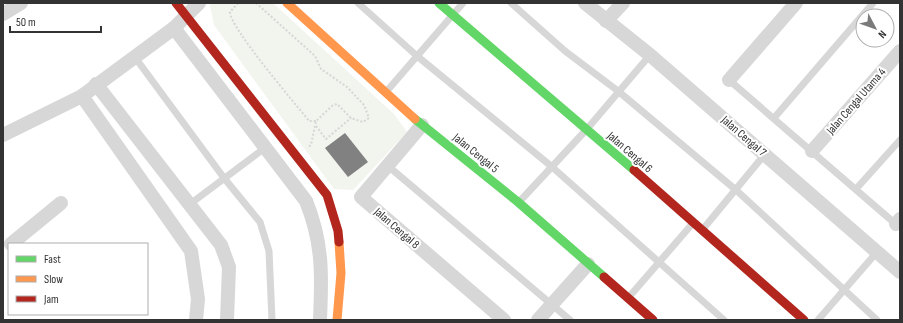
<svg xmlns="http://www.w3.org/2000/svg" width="903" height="323" font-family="'Sofia Sans Condensed',sans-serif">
<rect width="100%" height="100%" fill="#fff"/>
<polygon fill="#f1f5ed" points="211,3 273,3 394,114 407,132 353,190 334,189 214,25 210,5"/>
<polygon fill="#818181" points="345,133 368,162 348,177 325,148"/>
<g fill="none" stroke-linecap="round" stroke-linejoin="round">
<g stroke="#d6d6d6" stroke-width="2" stroke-dasharray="2 2" stroke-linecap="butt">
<path d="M238,3L230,12C230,28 295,103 309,121H316"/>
<polyline points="256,3 315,56 321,69 347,87 364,105 369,118 363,122 351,118 337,104 333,105 316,121 311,145 308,147"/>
<polyline points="316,126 326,139 351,118"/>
</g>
<g stroke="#d7d7d7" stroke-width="7">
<polyline points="358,3 417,56 551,166 724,320"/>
<polyline points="511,3 565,51 618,91 736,190 877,320"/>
<polyline points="134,56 224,178 260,222 269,251 272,320"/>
<polyline points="729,80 898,226"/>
<polyline points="386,92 463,3"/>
<polyline points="774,118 873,3"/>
<polyline points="388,166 570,320"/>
<polyline points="856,189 900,140"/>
<polyline points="520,201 587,129 650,55"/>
<polyline points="190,204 266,147"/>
<polyline points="703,229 765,154"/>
<polyline points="629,297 693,223"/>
<polyline points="818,320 877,252"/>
</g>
<g stroke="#d7d7d7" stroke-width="14">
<polyline points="585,3 650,55 900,272"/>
<polyline points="3,14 21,3"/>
<polyline points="606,21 623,3"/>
<path d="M174,28L306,201C323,243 322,275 320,320"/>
<polyline points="729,80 796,3"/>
<polyline points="96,84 221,245 229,267 227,320"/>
<polyline points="82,96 191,251 198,299 196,320"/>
<polyline points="422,125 361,197 504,320"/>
<polyline points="3,135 82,96 174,28 199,3"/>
<polyline points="812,151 900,51"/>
<polyline points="896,224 900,219"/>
<polyline points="11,244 61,203"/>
<polyline points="538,320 588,264"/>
</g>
<g stroke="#63d668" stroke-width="9">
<polyline points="439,3 634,170"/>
<polyline points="415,119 518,202 604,277"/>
</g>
<g stroke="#ff974d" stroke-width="9">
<polyline points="287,3 415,119"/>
<polyline points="337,320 341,273 339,242"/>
</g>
<g stroke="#b3261e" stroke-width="9">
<polyline points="176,3 327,195 338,231 339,242"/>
<polyline points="634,170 804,320"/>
<polyline points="604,277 653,320"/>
</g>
</g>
<g text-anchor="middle" stroke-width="4" stroke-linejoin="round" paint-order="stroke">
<g font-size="12" fill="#333" stroke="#fff">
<text transform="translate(856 101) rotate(-49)" y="4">Jalan Cengal Utama 4</text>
<text transform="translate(744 136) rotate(41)" y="4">Jalan Cengal 7</text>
<text transform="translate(630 152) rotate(41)" y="4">Jalan Cengal 6</text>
<text transform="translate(476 153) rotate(39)" y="4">Jalan Cengal 5</text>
<text transform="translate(397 228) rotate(41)" y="4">Jalan Cengal 8</text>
</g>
</g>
<rect width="903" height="323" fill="none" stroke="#333333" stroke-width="8"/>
<rect x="8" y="243" width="140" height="72" fill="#ffffff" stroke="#adadad"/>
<rect x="16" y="256" width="20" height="6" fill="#63d668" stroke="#adadad"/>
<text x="44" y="263" font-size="12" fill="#333333">Fast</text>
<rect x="16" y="276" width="20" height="6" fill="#ff974d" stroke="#adadad"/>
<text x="44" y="283" font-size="12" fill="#333333">Slow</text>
<rect x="16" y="296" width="20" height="6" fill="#b3261e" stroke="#adadad"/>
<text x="44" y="303" font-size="12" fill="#333333">Jam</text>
<g transform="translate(875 28) rotate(131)"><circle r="19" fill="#ffffff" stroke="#adadad"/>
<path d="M0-3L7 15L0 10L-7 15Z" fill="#7a7a7a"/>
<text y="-6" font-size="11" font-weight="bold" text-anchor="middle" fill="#333333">N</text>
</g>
<path d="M10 26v6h91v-6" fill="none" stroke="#333333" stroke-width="2"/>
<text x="16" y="26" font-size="12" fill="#333333" stroke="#ffffff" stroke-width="3" paint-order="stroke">50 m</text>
</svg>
